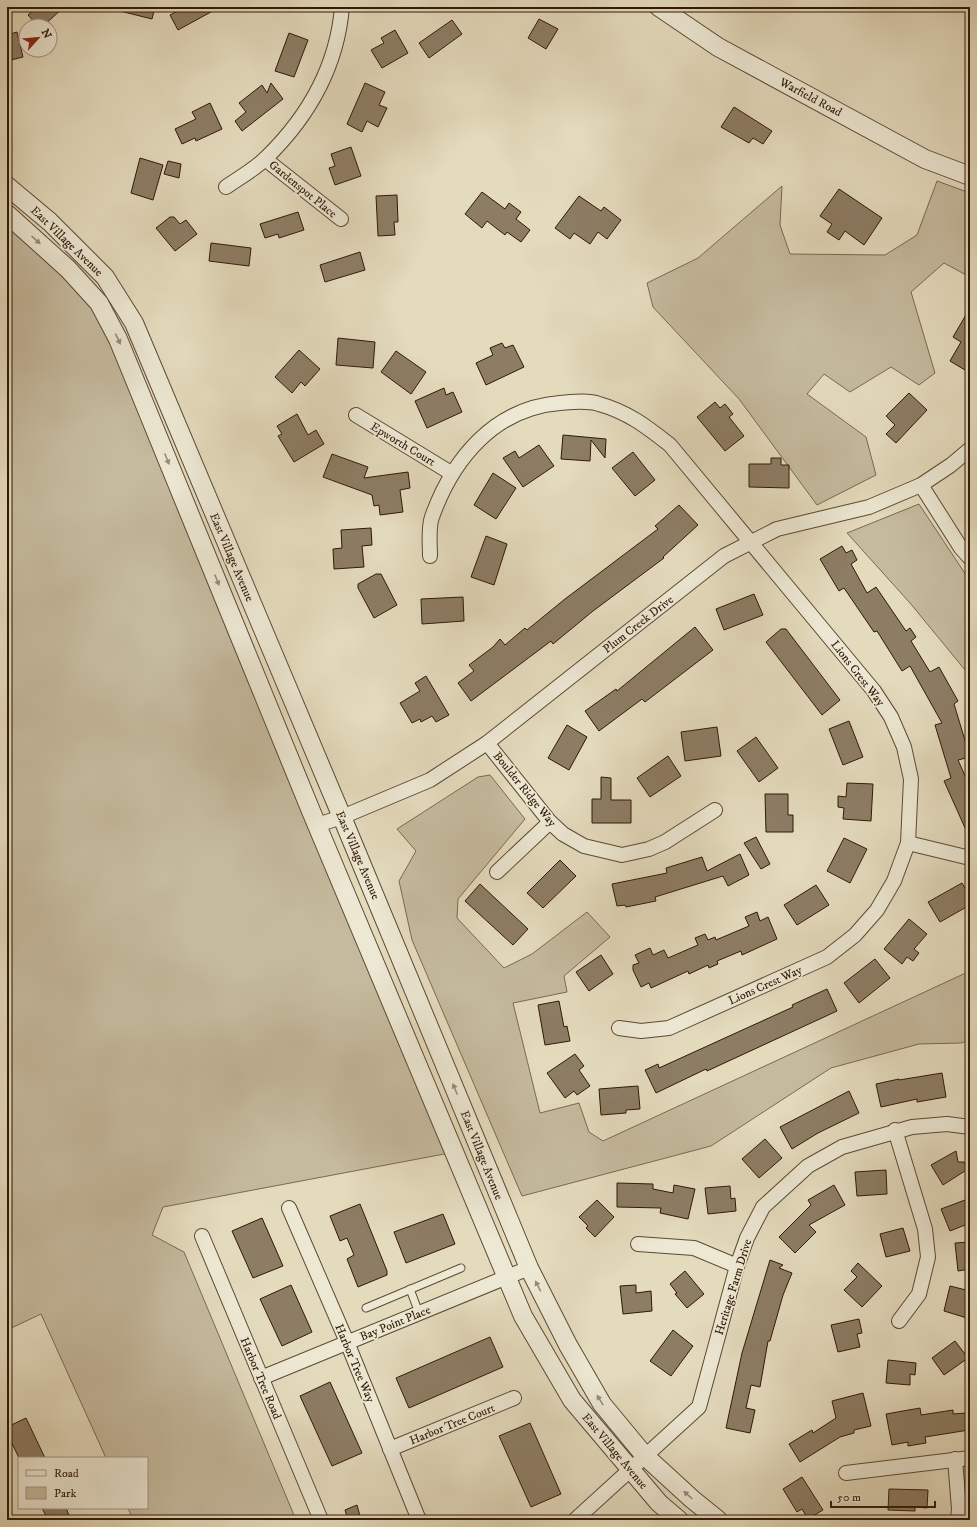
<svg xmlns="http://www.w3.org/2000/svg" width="977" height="1527" font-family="'IM FELL DW Pica',serif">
<rect width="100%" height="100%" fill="#e4dbbd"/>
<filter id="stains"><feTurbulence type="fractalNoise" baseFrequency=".005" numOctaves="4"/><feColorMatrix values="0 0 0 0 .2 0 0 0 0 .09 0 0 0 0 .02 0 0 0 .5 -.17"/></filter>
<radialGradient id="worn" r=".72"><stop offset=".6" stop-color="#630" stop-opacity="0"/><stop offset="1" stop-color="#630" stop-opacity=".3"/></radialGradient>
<g fill="#c5ba9e" stroke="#7a6952">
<polygon points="937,181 970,193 970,277 944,263 911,292 935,373 919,385 891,367 850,392 824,374 807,394 866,437 876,475 817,505 739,399 653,307 647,283 698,258 782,186 780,225 790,254 885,255 917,235"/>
<polygon points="7,214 99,303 455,1152 163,1207 152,1235 184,1252 296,1520 133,1520 128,1508 147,1508 147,1458 106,1458 41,1314 7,1330"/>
<polygon points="919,504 970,581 970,676 910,603 847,533"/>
<polygon points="490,775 525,819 458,899 457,918 504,968 532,954 587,912 610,937 564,976 567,992 513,1003 540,1113 579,1103 589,1132 603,1141 970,971 970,1040 961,1043 919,1044 831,1068 711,1146 522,1196 412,940 399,881 416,851 397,829 478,777"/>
</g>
<g fill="#8d7d65" stroke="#2f1806">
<polygon points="37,7 64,7 43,26 38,26 28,15"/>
<polygon points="120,7 155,7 152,19 120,11"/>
<polygon points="185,7 220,7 178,30 170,15"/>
<polygon points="539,19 558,29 546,49 528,38"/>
<polygon points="452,20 462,34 429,58 419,43"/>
<polygon points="395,30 408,53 382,68 371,50 384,43 381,38"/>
<polygon points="17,32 23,57 7,61 7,35"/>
<polygon points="289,33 308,40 294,77 275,71"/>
<polygon points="271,83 283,99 242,131 235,121 246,112 239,103 262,85 267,93"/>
<polygon points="365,83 385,92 379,105 387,108 378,127 367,121 362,132 347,124"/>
<polygon points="210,103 222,129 196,141 195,138 182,144 175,129 196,119 192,112"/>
<polygon points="734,107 772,131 763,144 753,138 749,143 721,127"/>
<polygon points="351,147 361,176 335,185 329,168 335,166 331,154"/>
<polygon points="140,158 163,165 153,200 131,193"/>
<polygon points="168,161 181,164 179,178 164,174"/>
<polygon points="839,189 882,218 864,245 845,231 839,240 827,232 832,224 820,216"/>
<polygon points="482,192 505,209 509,203 521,212 516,219 530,230 521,242 507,232 505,235 487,221 482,228 465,214"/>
<polygon points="397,195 398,222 394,222 395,235 378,236 376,196"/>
<polygon points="579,196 601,211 604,207 621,220 607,239 598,232 590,244 574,233 570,239 555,228"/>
<polygon points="298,212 304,230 279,238 278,234 265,238 260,224"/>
<polygon points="170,217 174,217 180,224 186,220 197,234 175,251 156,228"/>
<polygon points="211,243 251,248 249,266 209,261"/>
<polygon points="360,252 365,270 325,282 320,265"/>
<polygon points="970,308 970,361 965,370 950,361 961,342 953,337"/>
<polygon points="338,338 375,342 373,368 336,365"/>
<polygon points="502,343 505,348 513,345 524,367 486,385 476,363 493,355 490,348"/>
<polygon points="299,350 320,369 305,386 301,382 292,393 275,377"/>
<polygon points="396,351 426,372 411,394 381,372"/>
<polygon points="444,388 446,395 453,392 462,412 427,428 415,401"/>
<polygon points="909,393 927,410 896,443 886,434 895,425 886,416"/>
<polygon points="715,402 720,408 725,404 733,414 729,417 744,436 725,451 697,417"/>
<polygon points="297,414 308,435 316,430 324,444 294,462 278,436 282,434 277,426"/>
<polygon points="563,435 606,439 605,458 591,440 590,461 561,459"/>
<polygon points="539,445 554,466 523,487 503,458 515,451 519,458"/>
<polygon points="633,452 655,480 635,496 612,468"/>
<polygon points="332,454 368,467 364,478 408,472 410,488 400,490 403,512 380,515 379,505 374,506 372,495 323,477"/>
<polygon points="771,458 781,458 781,465 789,465 789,488 749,487 749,464 771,464"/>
<polygon points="493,473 516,488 496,519 474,505"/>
<polygon points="679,505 698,525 663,557 664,558 593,611 553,644 551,641 471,701 458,683 474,671 469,665 493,647 500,639 505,645 525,628 527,630 565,599 658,529 655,526"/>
<polygon points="371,528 372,545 362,546 364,567 334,569 333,549 342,548 341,530"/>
<polygon points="486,536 507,544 494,585 471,577"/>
<polygon points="842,546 846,553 852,550 857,560 851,564 867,593 876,587 906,631 910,628 916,637 911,641 930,672 939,667 958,701 954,704 970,757 958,760 970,787 970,839 944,781 951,778 935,725 942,723 910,666 902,671 877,631 874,632 844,588 839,591 820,559"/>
<polygon points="376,574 381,574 397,605 374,618 358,588 358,584"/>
<polygon points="754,594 763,615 724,630 716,609"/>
<polygon points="463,597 464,621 422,624 421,599"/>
<polygon points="695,627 713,650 645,702 642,699 599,731 585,711 616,689 617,691"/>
<polygon points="781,629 786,629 840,700 822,715 766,642"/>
<polygon points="426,676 449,715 436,722 432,716 421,722 420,719 412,723 400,703 420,691 415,683"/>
<polygon points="849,721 863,757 843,765 829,729"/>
<polygon points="567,725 587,737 569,770 548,758"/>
<polygon points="717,727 721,756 685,761 681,732"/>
<polygon points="756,737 778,768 759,782 737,751"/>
<polygon points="668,756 681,776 650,797 637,778"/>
<polygon points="601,777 611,778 611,800 631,800 631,823 592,823 592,799 601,799"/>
<polygon points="847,783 873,784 871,821 843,819 844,808 838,807 838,796 846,797"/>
<polygon points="765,794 788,794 788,815 793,815 793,832 766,832"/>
<polygon points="756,837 770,864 761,869 744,843"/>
<polygon points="844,838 867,849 850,883 827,871"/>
<polygon points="740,854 749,875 728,886 723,876 655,897 656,901 626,907 625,905 617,906 612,884 667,873 666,868 702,857 707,871"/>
<polygon points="560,860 576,876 543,908 527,893"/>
<polygon points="962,883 970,897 970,905 940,922 928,902"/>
<polygon points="480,884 528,929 513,945 465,901"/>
<polygon points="816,885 829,905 797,925 784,905"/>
<polygon points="757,912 760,921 768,917 777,939 742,955 741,951 717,961 718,964 709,968 708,965 689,974 688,971 651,988 649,983 641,987 633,970 633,965 639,963 635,955 650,948 653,955 664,950 668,958 698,945 695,938 705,934 708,940 715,937 716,940 749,926 745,917"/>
<polygon points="909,919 927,934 914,949 919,953 913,961 907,957 902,964 884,949"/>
<polygon points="601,955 613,974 589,991 576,972"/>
<polygon points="875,959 890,978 859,1003 844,983"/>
<polygon points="827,989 837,1011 707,1071 706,1069 656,1093 645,1070 658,1064 659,1068 793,1007 792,1005"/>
<polygon points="559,1001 564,1027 567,1026 570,1041 545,1045 538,1005"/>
<polygon points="575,1054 584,1066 579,1070 590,1086 577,1095 574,1091 565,1098 547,1073"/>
<polygon points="942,1073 946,1097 917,1102 917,1099 881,1107 876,1084 899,1079 899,1080"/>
<polygon points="638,1086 640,1109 626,1110 626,1113 601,1115 599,1089"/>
<polygon points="849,1091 859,1113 818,1133 792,1149 780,1127"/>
<polygon points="765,1139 782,1158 759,1178 742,1159"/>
<polygon points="956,1151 958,1162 964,1162 968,1169 943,1185 931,1165"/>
<polygon points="886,1170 887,1194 857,1196 855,1172"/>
<polygon points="617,1183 653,1184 653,1189 673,1193 674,1185 695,1189 688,1219 660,1213 661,1208 617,1207"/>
<polygon points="834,1185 845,1205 809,1225 816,1232 795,1253 779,1237 811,1205 808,1200"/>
<polygon points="730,1186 731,1199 735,1198 736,1211 708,1214 705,1188"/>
<polygon points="597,1200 614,1217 595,1237 586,1228 588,1226 579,1217"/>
<polygon points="965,1200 970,1213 970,1223 950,1231 941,1209"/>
<polygon points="360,1204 387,1271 387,1275 358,1287 347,1259 354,1255 347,1238 340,1241 330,1216"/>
<polygon points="443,1214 455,1244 406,1263 394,1232"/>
<polygon points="262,1218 283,1266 253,1278 232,1231"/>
<polygon points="903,1228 910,1251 886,1257 880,1234"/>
<polygon points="970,1242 970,1269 958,1271 955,1243"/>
<polygon points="770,1260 783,1265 779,1268 792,1273 783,1295 770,1341 768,1341 760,1387 751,1385 746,1408 755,1410 750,1433 726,1428 742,1353"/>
<polygon points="858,1263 882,1286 862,1307 844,1290 857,1277 851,1271"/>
<polygon points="685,1271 704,1294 687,1308 675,1294 677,1293 670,1284"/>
<polygon points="291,1285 312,1332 282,1346 260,1299"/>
<polygon points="636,1285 636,1293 651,1291 652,1311 623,1314 620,1286"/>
<polygon points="950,1286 970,1291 970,1307 967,1318 944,1311"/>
<polygon points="859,1319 862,1333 857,1334 860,1347 838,1352 831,1325"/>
<polygon points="673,1330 693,1346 671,1376 650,1361"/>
<polygon points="490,1337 503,1367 409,1408 396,1378"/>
<polygon points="955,1341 968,1358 944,1375 932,1358"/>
<polygon points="888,1360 916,1363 915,1375 910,1374 910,1385 886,1383"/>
<polygon points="330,1382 362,1453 332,1466 300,1396"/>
<polygon points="863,1393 871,1426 854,1430 854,1433 840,1437 800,1462 789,1444 812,1430 813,1433 836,1418 832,1401"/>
<polygon points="920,1408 921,1415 953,1410 953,1414 966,1413 969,1430 925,1437 926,1443 908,1446 908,1442 892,1445 886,1414"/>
<polygon points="26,1418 45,1458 19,1458 7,1433 7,1427"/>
<polygon points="530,1423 561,1494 531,1507 499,1436"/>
<polygon points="802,1477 823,1510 808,1519 802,1509 797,1512 783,1489"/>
<polygon points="889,1489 928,1490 927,1508 915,1507 915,1511 888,1510"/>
<polygon points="357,1505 360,1516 353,1520 348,1520 345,1510"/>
<polygon points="42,1508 66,1508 71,1520 48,1520"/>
</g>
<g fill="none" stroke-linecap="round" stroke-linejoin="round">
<g stroke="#5c4934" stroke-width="9">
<g id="service">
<polyline points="410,1289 419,1313"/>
<polyline points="366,1308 461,1268"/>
</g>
</g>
<g stroke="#5c4934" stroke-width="16">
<g id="minor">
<polyline points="265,159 341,219"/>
<path d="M226,187C239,178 255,169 266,158C308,117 337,66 342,7"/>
<polyline points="356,415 451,473"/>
<polyline points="921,485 961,548 970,558"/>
<path d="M430,556C430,544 428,528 432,517C453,458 495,408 560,403C573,402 587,400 599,404C628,412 647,427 670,445L874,691L891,717L904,747L911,779L908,843L894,881L877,910L855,935L827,957L669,1028L641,1031L619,1028"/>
<polyline points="487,743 550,822 563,834 584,846 622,855 649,849 665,842 715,810"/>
<polyline points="317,825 342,817 430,780 487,743 724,556 777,529 869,507 921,485 951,465 970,449"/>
<polyline points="908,843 970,858"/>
<polyline points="497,872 550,822"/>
<polyline points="895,1130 925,1229 928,1257 919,1294 899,1321"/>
<polyline points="289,1208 347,1342 419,1520"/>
<polyline points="202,1236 321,1520"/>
<polyline points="638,1244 694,1248 737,1266"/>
<polyline points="261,1378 529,1268"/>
<polyline points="390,1449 514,1398"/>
<polyline points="955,1459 959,1509 958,1520"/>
<polyline points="846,1473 970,1458"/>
<polyline points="575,1520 699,1407 737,1266 747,1238 763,1207 808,1166 842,1147 912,1127 947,1124 970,1127"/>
</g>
</g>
<g stroke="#5c4934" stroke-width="20">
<g id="tertiary">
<polyline points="659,7 718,47 925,159 970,176"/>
<polyline points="7,186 50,222 105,277 134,323 342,817 529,1268 568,1345 602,1404 645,1456 692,1499 718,1520"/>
<polyline points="7,214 68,269 99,303 118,339 311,811 523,1316 572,1400 659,1503 679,1520"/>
</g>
</g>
<use href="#service" stroke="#ede8d4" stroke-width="7"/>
<use href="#minor" stroke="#ede8d4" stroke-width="14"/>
<use href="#tertiary" stroke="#ede8d4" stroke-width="18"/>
</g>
<defs><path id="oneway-solid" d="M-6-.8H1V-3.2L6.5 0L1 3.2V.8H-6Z"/></defs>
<g fill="#988a77">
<use href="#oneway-solid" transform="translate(36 240) rotate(42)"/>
<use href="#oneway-solid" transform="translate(118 339) rotate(65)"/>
<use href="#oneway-solid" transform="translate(167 459) rotate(68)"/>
<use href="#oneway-solid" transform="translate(217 580) rotate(68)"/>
<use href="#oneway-solid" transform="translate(455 1089) rotate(-112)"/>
<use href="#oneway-solid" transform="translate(538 1286) rotate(-117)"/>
<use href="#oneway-solid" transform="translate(600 1400) rotate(-122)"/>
<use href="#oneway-solid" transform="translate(688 1495) rotate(-138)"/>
</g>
<g text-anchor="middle" stroke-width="3.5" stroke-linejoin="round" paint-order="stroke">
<g font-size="12" fill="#2f1806" stroke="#ede8d4">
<text transform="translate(811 97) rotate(28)" y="4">Warfield Road</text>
<text transform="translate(303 189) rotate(39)" y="4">Gardenspot Place</text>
<text transform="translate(67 241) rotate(44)" y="4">East Village Avenue</text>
<text transform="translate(403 444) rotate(31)" y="4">Epworth Court</text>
<text transform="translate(232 557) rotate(67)" y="4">East Village Avenue</text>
<text transform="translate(638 624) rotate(-38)" y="4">Plum Creek Drive</text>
<text transform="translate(858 673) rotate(52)" y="4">Lions Crest Way</text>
<text transform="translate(525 789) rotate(51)" y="4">Boulder Ridge Way</text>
<text transform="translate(358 855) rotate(67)" y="4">East Village Avenue</text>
<text transform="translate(765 985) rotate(-24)" y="4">Lions Crest Way</text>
<text transform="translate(482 1155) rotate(68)" y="4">East Village Avenue</text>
<text transform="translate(733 1287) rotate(-73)" y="4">Heritage Farm Drive</text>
<text transform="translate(395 1323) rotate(-22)" y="4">Bay Point Place</text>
<text transform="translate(355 1363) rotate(67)" y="4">Harbor Tree Way</text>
<text transform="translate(261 1378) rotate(67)" y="4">Harbor Tree Road</text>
<text transform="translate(452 1424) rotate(-22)" y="4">Harbor Tree Court</text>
<text transform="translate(615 1451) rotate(50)" y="4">East Village Avenue</text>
</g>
</g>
<rect width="977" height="1527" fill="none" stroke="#e4dbbd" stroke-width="24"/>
<rect x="8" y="8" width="961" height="1511" fill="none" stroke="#2f1806" stroke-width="2"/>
<rect x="12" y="12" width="953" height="1503" fill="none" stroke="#2f1806"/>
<rect x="18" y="1457" width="130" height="52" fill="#ede8d4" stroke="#a19582"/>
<rect x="26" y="1470" width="20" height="6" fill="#ede8d4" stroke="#a19582"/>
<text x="54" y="1477" font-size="12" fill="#2f1806">Road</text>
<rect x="26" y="1487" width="20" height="12" fill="#c5ba9e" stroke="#a19582"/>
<text x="54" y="1497" font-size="12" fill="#2f1806">Park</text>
<g transform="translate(38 38) rotate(63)"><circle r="19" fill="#ede8d4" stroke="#a19582"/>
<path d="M0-3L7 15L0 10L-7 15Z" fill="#8f2418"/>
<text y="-6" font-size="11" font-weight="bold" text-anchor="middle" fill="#2f1806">N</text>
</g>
<path d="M831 1501v6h104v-6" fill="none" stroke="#2f1806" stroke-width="2"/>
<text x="837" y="1501" font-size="12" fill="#2f1806" stroke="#ede8d4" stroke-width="3" paint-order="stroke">50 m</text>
<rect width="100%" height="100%" filter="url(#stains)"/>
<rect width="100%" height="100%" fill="url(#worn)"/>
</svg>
